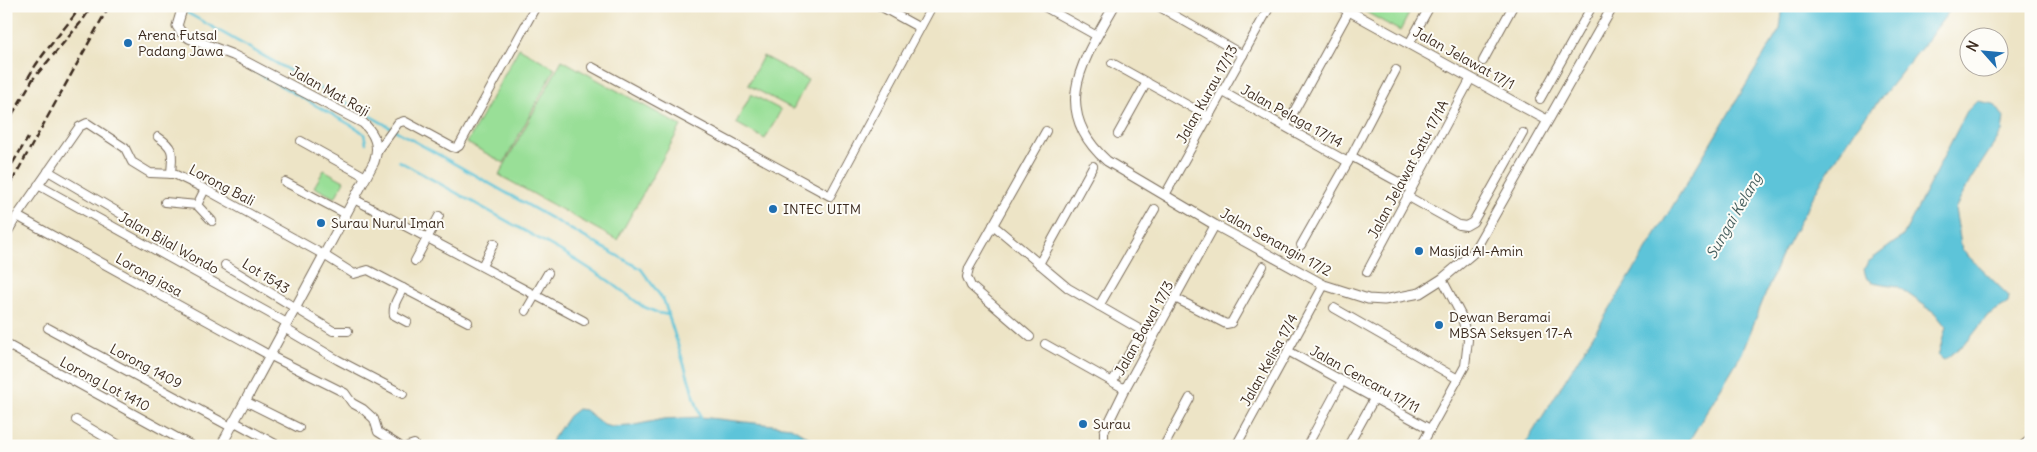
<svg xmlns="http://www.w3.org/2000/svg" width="2037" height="452" font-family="Delius,sans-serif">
<rect width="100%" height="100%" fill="#fdfcf7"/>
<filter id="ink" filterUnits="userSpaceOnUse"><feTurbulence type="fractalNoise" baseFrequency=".02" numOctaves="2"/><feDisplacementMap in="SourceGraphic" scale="10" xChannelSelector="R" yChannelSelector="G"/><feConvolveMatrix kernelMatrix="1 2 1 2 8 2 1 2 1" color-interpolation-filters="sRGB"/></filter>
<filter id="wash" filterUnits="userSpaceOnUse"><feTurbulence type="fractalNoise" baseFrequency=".0096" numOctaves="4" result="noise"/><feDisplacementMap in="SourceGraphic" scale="20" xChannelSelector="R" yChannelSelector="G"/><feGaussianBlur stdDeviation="1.12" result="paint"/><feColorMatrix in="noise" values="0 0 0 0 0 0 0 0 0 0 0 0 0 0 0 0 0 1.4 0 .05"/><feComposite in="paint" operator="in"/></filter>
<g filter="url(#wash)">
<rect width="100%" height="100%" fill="#ede4c6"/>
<g fill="#99df97" stroke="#6a845a">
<polygon points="1355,6 1413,6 1400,31"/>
<polygon points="519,48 555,68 504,163 467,143"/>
<polygon points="763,56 808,80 793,109 748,85"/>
<polygon points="562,60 681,126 617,240 499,175"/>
<polygon points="751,94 781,110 765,139 736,123"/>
<polygon points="324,170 344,181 335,198 314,187"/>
</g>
<g fill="#5dc4d9" stroke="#4c777c">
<polygon points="1783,6 1953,6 1923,46 1855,130 1820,184 1780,258 1742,353 1686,446 1524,446 1632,273 1780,29"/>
<polygon points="1977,101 1994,104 2004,117 2002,132 1971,179 1955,209 1962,250 2009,296 2008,303 1988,315 1968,341 1944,360 1938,356 1946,327 1935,313 1897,286 1872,282 1866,277 1864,269 1868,262 1903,236 1967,111"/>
<polygon points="578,409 585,410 604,425 612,427 630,426 664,419 700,417 791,427 823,446 548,446 569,416"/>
</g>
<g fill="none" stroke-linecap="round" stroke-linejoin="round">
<g stroke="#5dc4d9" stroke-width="2.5">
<polyline points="184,11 641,269 664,301 701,418"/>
<polyline points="247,67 358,129 364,134 366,143"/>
<polyline points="399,161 568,255 609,281 642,306 658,313 669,315"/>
</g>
</g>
</g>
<g filter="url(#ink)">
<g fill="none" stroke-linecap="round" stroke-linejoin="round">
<g stroke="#796b59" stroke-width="10">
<g id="minor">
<polyline points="880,6 920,28"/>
<polyline points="1043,6 1097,36"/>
<polyline points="1158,6 1243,55"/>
<polyline points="1409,44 1430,6"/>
<polyline points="1483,61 1513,6"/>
<polyline points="1112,63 1209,117"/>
<polyline points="592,67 830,196 932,6"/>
<polyline points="1223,92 1348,162"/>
<polyline points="1540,99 1592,6"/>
<polyline points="1286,126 1349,11"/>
<polyline points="1118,134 1147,82"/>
<path d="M158,137C176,149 172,154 171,174"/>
<polyline points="301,141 366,177"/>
<polyline points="377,152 398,123 404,121 452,147 456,148 459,146 536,6"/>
<polyline points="1351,156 1411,189"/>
<polyline points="48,171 123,215"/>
<polyline points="285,182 346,214"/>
<polyline points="38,185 287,323"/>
<polyline points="1165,195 1270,6"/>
<polyline points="1407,196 1459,225 1466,226 1473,222 1523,133"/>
<polyline points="354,199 584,321"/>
<polyline points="165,202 197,205 205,189"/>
<polyline points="197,205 212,221"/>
<polyline points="17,216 269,355 345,393 352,403 363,409 374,419 378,432 400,446"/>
<polyline points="993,225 1068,288 1153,337"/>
<polyline points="6,235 17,216 79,127 87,123 125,148 132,162 150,173 174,174 205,189 324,255 354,274 368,270 468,322"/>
<polyline points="1301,245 1348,162 1396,70"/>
<polyline points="415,261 439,216"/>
<polyline points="1039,264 1093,166"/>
<polyline points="225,265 333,331 348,331"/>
<polyline points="482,266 494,243"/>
<polyline points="1367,272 1471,78"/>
<path d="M403,288C399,296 392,305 394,315L407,322"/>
<polyline points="1175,298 1226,324 1231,323 1263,266"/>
<polyline points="1099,306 1155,209"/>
<polyline points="1334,308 1458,379"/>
<polyline points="526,311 548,273"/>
<polyline points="48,328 231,427"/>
<polyline points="284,328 338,360 403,394"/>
<polyline points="1030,337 971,286 967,277 969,268 1046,131"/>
<polyline points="6,344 192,446"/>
<polyline points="1045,344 1125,389"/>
<polyline points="1288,351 1430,429"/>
<polyline points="1112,382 1142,332"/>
<polyline points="245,401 299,428"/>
<polyline points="76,420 120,446"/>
<polyline points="233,421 279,446"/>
<polyline points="408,446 414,444"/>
<polyline points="1104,446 1104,432 1125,389 1215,225"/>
<polyline points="1164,446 1190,398"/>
<polyline points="1236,446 1324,285"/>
<polyline points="1307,446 1342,381"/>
<polyline points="1348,446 1374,399"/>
<polyline points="1421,446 1465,366 1468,340 1461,315 1442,279"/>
<polyline points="2022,446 2031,439"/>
</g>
</g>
<g stroke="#796b59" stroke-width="11">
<g id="tertiary">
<path d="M183,6L177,26L181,32L189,38L233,55L363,123C375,134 380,146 374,162L221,446"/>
<path d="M1114,6C1083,61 1049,109 1107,161L1215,225L1324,285L1368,299L1384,300L1420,293L1442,279L1473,253L1613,6"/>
<polyline points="1340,6 1547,120"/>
</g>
</g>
<use href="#minor" stroke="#fff" stroke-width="8"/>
<use href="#tertiary" stroke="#fff" stroke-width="9"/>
<g stroke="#3b2a1e" stroke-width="2.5" stroke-dasharray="8 4" stroke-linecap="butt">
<path d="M28,78C42,52 64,31 81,6"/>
<polyline points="6,125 33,79 82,21 92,6"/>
<polyline points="6,174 28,138"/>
<polyline points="6,192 109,6"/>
</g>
</g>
</g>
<g fill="#1f6fb2" stroke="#fdfcf7" stroke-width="2">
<circle cx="128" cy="43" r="5"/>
<circle cx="773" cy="209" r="5"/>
<circle cx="321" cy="223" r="5"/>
<circle cx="1419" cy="251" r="5"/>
<circle cx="1439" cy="325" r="5"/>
<circle cx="1083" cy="424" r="5"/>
</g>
<g text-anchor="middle" stroke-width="4" stroke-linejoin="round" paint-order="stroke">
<g font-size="14" fill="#3b2a1e" stroke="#fdfcf7" text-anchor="start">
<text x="138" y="40">Arena Futsal<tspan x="138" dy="16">Padang Jawa</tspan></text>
<text x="783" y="214">INTEC UITM</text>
<text x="331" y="228">Surau Nurul Iman</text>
<text x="1429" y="256">Masjid Al-Amin</text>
<text x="1449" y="322">Dewan Beramai<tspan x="1449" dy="16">MBSA Seksyen 17-A</tspan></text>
<text x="1093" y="429">Surau</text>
</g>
<g font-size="14" fill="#3b2a1e" stroke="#fdfcf7">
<text transform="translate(1464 58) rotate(29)" y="5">Jalan Jelawat 17/1</text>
<text transform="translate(330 91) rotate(29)" y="5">Jalan Mat Raji</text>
<text transform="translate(1207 94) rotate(-61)" y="5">Jalan Kurau 17/13</text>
<text transform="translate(1292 116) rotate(29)" y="5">Jalan Pelaga 17/14</text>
<text transform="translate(1408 169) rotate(-62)" y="5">Jalan Jelawat Satu 17/1A</text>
<text transform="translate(222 185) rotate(28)" y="5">Lorong Bali</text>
<text transform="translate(1276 242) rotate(29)" y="5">Jalan Senangin 17/2</text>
<text transform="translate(169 243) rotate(29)" y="5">Jalan Bilal Wondo</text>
<text transform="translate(149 275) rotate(29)" y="5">Lorong jasa</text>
<text transform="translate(266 276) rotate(32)" y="5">Lot 1543</text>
<text transform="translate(1144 328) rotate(-61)" y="5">Jalan Bawal 17/3</text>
<text transform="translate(1269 360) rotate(-61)" y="5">Jalan Kelisa 17/4</text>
<text transform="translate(146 366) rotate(28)" y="5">Lorong 1409</text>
<text transform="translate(1365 379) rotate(29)" y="5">Jalan Cencaru 17/11</text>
<text transform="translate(105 384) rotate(28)" y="5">Lorong Lot 1410</text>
</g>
<g font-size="15" font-style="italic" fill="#47605f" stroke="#fdfcf7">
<text transform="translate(1734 216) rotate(-60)" y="5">Sungai Kelang</text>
</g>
</g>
<rect width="2037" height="452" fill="none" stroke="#fdfcf7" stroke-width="25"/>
<g transform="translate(1984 52) rotate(297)"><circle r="24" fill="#fdfcf7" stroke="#afa8a0"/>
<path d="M0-4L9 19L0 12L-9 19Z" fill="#1f6fb2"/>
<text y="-8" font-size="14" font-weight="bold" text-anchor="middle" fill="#3b2a1e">N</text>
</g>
</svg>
